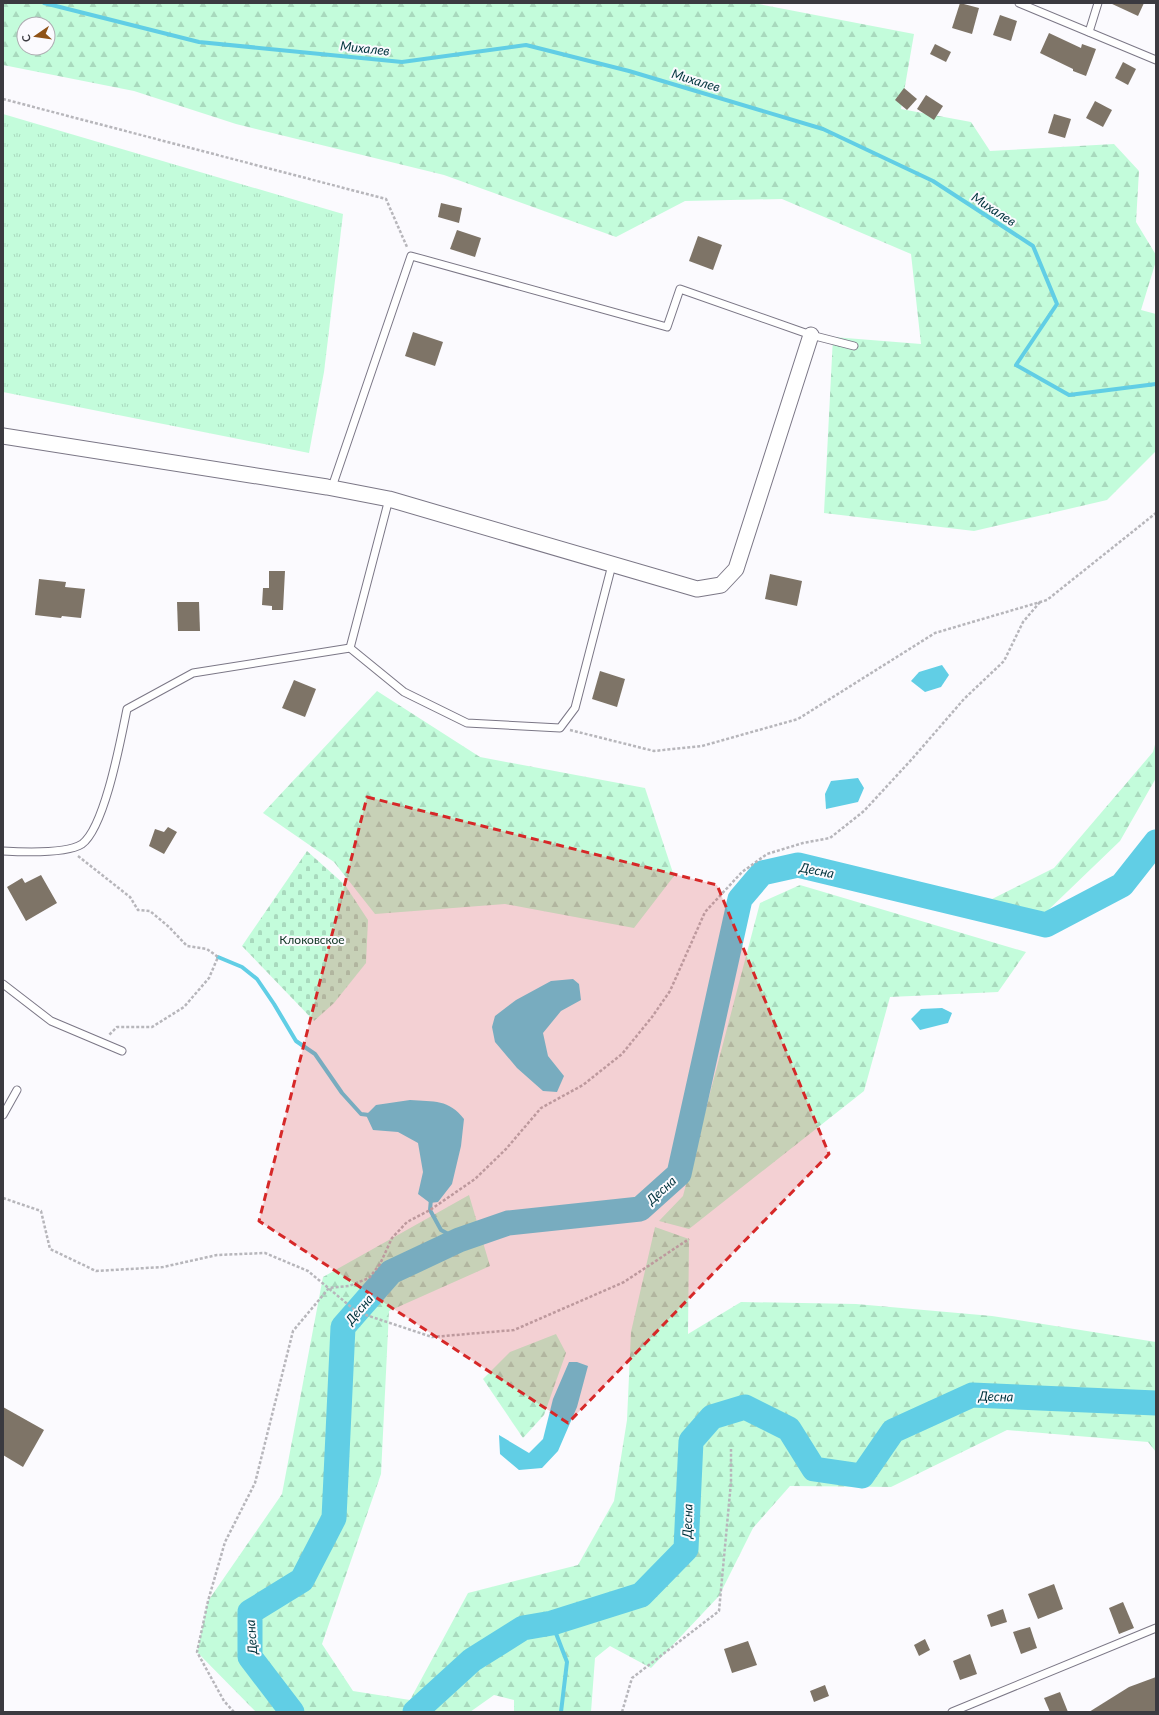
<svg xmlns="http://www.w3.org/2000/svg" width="1159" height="1715" font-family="Lato,sans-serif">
<defs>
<pattern id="grass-tufts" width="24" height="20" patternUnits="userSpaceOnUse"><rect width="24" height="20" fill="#c3fcdb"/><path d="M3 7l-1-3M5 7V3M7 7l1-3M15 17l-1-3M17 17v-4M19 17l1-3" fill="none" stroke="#a8d9bd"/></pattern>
<pattern id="forest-firs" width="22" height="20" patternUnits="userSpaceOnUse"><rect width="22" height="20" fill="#c3fcdb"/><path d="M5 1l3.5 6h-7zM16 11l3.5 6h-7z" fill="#a8d9bd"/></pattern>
<pattern id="cemetery-stones" width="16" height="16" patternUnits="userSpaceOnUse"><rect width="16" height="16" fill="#c3fcdb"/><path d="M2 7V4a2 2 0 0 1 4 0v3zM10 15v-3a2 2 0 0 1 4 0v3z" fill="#a8d9bd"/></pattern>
</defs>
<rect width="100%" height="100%" fill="#fbfafe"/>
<polygon fill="url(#grass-tufts)" points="3,114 343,214 324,372 309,453 3,392"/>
<g fill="url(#forest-firs)" fill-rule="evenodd">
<path d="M3,3H753L914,34L901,109L971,122L990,151L1114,144L1139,171L1136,222L1156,255V261L1141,310L1156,314V451L1107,500L974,531L824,513L833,337L921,344L911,254L782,199L685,201L616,237L444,175L236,124L134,91L3,65ZM24,24H48V48H24Z"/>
<polygon points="377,691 480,757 645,788 674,876 634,928 505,904 375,914 334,862 263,813"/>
<polygon points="1156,741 1156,778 1120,841 1041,917 992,899 1054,868 1153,752"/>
<polygon points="800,885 1026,952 998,992 890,997 864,1091 689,1229 659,1221 683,1196 760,903"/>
<polygon points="469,1195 490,1266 389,1311 381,1474 322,1644 353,1691 410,1700 468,1593 578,1565 614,1501 627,1420 631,1332 655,1227 689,1239 688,1334 741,1302 856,1304 992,1316 1156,1342 1156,1452 1148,1442 1007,1430 891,1487 790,1486 753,1528 719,1596 651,1668 610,1646 595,1658 591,1712 514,1712 514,1700 494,1695 470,1712 256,1712 197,1652 208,1601 282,1494 323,1277"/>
<polygon points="556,1334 566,1353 544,1415 523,1438 483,1379 510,1352"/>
</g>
<polygon fill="url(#cemetery-stones)" points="307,851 345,885 368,920 366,963 334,1003 314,1021 242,946"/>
<g fill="#61cee5">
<polygon points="942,665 949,675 941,687 925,692 911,681 919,672"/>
<polygon points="858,778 864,788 858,802 826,809 825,794 831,781"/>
<polygon points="573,979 579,984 581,1000 561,1011 543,1033 548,1056 564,1076 557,1092 543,1091 517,1068 495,1042 492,1027 495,1016 516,1000 551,981"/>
<polygon points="942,1008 952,1013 948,1023 920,1030 911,1019 921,1009"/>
<path d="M410,1100C434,1102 449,1099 464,1119L461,1146L452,1184L438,1202L430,1203L418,1194L423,1172L418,1143L398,1132L373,1130L366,1115L376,1105Z"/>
<polygon points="569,1362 577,1362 588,1366 577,1407 558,1451 542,1468 519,1470 500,1454 499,1435 529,1453 543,1439 553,1399"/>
</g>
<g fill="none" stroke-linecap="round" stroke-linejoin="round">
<g stroke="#61cee5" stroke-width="4">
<polyline points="44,3 199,42 402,62 526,45 629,71 823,129 933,181 1033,246 1057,304 1016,365 1069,395 1156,384"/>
<polyline points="218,957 242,967 257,979 274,1004 296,1041 315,1054 342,1093 361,1114 369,1115"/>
<polyline points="431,1199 430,1210 441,1230 459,1240"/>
<polyline points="552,1623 567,1662 561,1712"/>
</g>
<g stroke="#61cee5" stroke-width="25">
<polyline points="292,1712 250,1657 250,1612 302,1580 334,1518 343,1327 391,1272 459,1240 508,1223 640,1209 679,1174 740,899 762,873 798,865 1046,925 1122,885 1156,842"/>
<polyline points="415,1712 472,1660 523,1628 552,1623 641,1595 686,1549 691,1441 712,1417 745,1407 789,1429 814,1469 862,1476 893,1431 972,1395 1156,1403"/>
</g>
</g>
<g fill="#7e7467">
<polygon points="960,3 979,8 972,34 952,28"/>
<polygon points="1110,3 1144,3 1138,16"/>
<polygon points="1000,15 1017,21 1011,41 993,35"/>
<polygon points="1049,33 1081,48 1082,44 1096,49 1086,76 1073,71 1073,69 1040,53"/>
<polygon points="935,44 951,52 946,62 930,54"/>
<polygon points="1123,62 1136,69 1128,85 1115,78"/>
<polygon points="904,88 917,99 907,110 895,100"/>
<polygon points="926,95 943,106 934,120 917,109"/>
<polygon points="1095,101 1112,110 1103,127 1086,118"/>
<polygon points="1054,114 1071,119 1065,138 1048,133"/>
<polygon points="441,203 462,208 459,223 438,217"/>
<polygon points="457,230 481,238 475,257 450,249"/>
<polygon points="698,236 722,245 713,270 689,261"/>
<polygon points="413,332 443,342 435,366 405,356"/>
<polygon points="269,571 285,571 283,610 272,610 272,606 262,605 263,588 269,588"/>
<polygon points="770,574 802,581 797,606 765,599"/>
<polygon points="39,579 66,582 65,587 85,589 81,618 62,616 61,618 35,615"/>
<polygon points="177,602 199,602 200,631 178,631"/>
<polygon points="600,671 625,679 617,707 592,699"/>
<polygon points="294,680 316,689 305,717 282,708"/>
<polygon points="168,827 177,832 164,854 149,846 155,829 164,832"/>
<polygon points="41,875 57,903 26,921 7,887 22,878 25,883"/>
<polygon points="3,1407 44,1430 23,1467 3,1455"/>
<polygon points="1054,1584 1063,1609 1038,1619 1028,1594"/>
<polygon points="1123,1602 1134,1628 1119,1634 1109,1608"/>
<polygon points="1003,1609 1007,1622 991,1627 987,1615"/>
<polygon points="1030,1627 1037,1648 1021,1654 1013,1632"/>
<polygon points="925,1639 930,1650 919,1656 914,1645"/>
<polygon points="748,1641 757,1665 732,1673 724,1649"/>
<polygon points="970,1654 977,1674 960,1680 953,1661"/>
<polygon points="1156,1677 1156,1712 1089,1712 1129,1687"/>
<polygon points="825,1685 829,1696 814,1702 810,1691"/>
<polygon points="1060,1692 1068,1712 1050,1712 1044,1698"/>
</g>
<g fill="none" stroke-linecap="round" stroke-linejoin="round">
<g stroke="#7b7786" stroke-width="9">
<g id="lane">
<polyline points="1019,3 1156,60"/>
<polyline points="1089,32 1098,3"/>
<polyline points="332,487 411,256 667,327 680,289 811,335 854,346"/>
<polyline points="350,648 389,499"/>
<path d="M3,851C21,852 66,854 82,844C105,827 121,738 127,709L193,673L350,648L404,692L467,723L560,728L575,708L612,565"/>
<polyline points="3,984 51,1021 122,1051"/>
<polyline points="3,1115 17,1090"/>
<polyline points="952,1712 1156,1628"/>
</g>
</g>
<g stroke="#7b7786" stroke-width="17">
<polyline id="street" points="3,436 327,487 389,499 697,589 721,585 736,569 811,335"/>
</g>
<g stroke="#b7b6bb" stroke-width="2.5" stroke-dasharray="3 2" stroke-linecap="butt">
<polyline points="3,99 386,199 407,247"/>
<polyline points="570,730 654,751 702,746 798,719 935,633 1047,600 1156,513"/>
<polyline points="78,856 130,897 138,910 150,911 169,927 187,946 207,949 218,957 209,978 184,1007 152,1027 117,1027 108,1036"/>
<polyline points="3,1198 41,1211 50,1249 96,1271 163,1267 217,1255 265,1253 308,1271 357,1312 432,1337 514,1330 624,1282 689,1239"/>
<polyline points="234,1712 224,1701 197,1652 208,1601 225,1542 255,1483 293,1331 329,1288 349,1286 369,1278 380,1264 392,1238 407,1222 430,1210 475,1179 506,1149 541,1108 583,1085 622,1054 652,1017 670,991 705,912 742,872 767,854 803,843 830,838 864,811 912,759 964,699 1004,661 1023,622 1040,602"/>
<polyline points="622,1712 632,1678 719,1611 731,1482 731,1449"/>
</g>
<use href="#lane" stroke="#fff" stroke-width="7"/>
<use href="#street" stroke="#fff" stroke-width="15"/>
</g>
<path fill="#d62828" fill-opacity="0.2" stroke="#d62828" stroke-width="3" stroke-dasharray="8 5" stroke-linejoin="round" d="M367,797L717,885L829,1154L568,1423L259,1221Z"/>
<g text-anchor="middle" stroke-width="4" stroke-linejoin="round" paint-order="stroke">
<g font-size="12" fill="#0d3321" stroke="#fbfafe">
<text x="312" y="944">Клоковское</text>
</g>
<g font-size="13" font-style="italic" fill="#00333d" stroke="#fbfafe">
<text transform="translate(365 48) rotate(6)" y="5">Михалев</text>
<text transform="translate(696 80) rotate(17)" y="5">Михалев</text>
<text transform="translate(994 209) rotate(33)" y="5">Михалев</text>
<text transform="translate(817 870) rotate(11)" y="5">Десна</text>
<text transform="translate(661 1190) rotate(-42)" y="5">Десна</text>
<text transform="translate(359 1309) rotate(-49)" y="5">Десна</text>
<text transform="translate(996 1396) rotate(2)" y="5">Десна</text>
<text transform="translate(687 1521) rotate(-88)" y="5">Десна</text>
<text transform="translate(251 1637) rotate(-94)" y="5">Десна</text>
</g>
</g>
<rect width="1159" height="1715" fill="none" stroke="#3b3a40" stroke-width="8"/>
<g transform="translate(36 36) rotate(257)"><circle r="19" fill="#fbfafe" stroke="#aeadb2"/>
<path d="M0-3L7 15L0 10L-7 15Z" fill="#8f5216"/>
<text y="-6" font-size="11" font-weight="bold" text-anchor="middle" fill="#3b3a40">С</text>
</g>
</svg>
